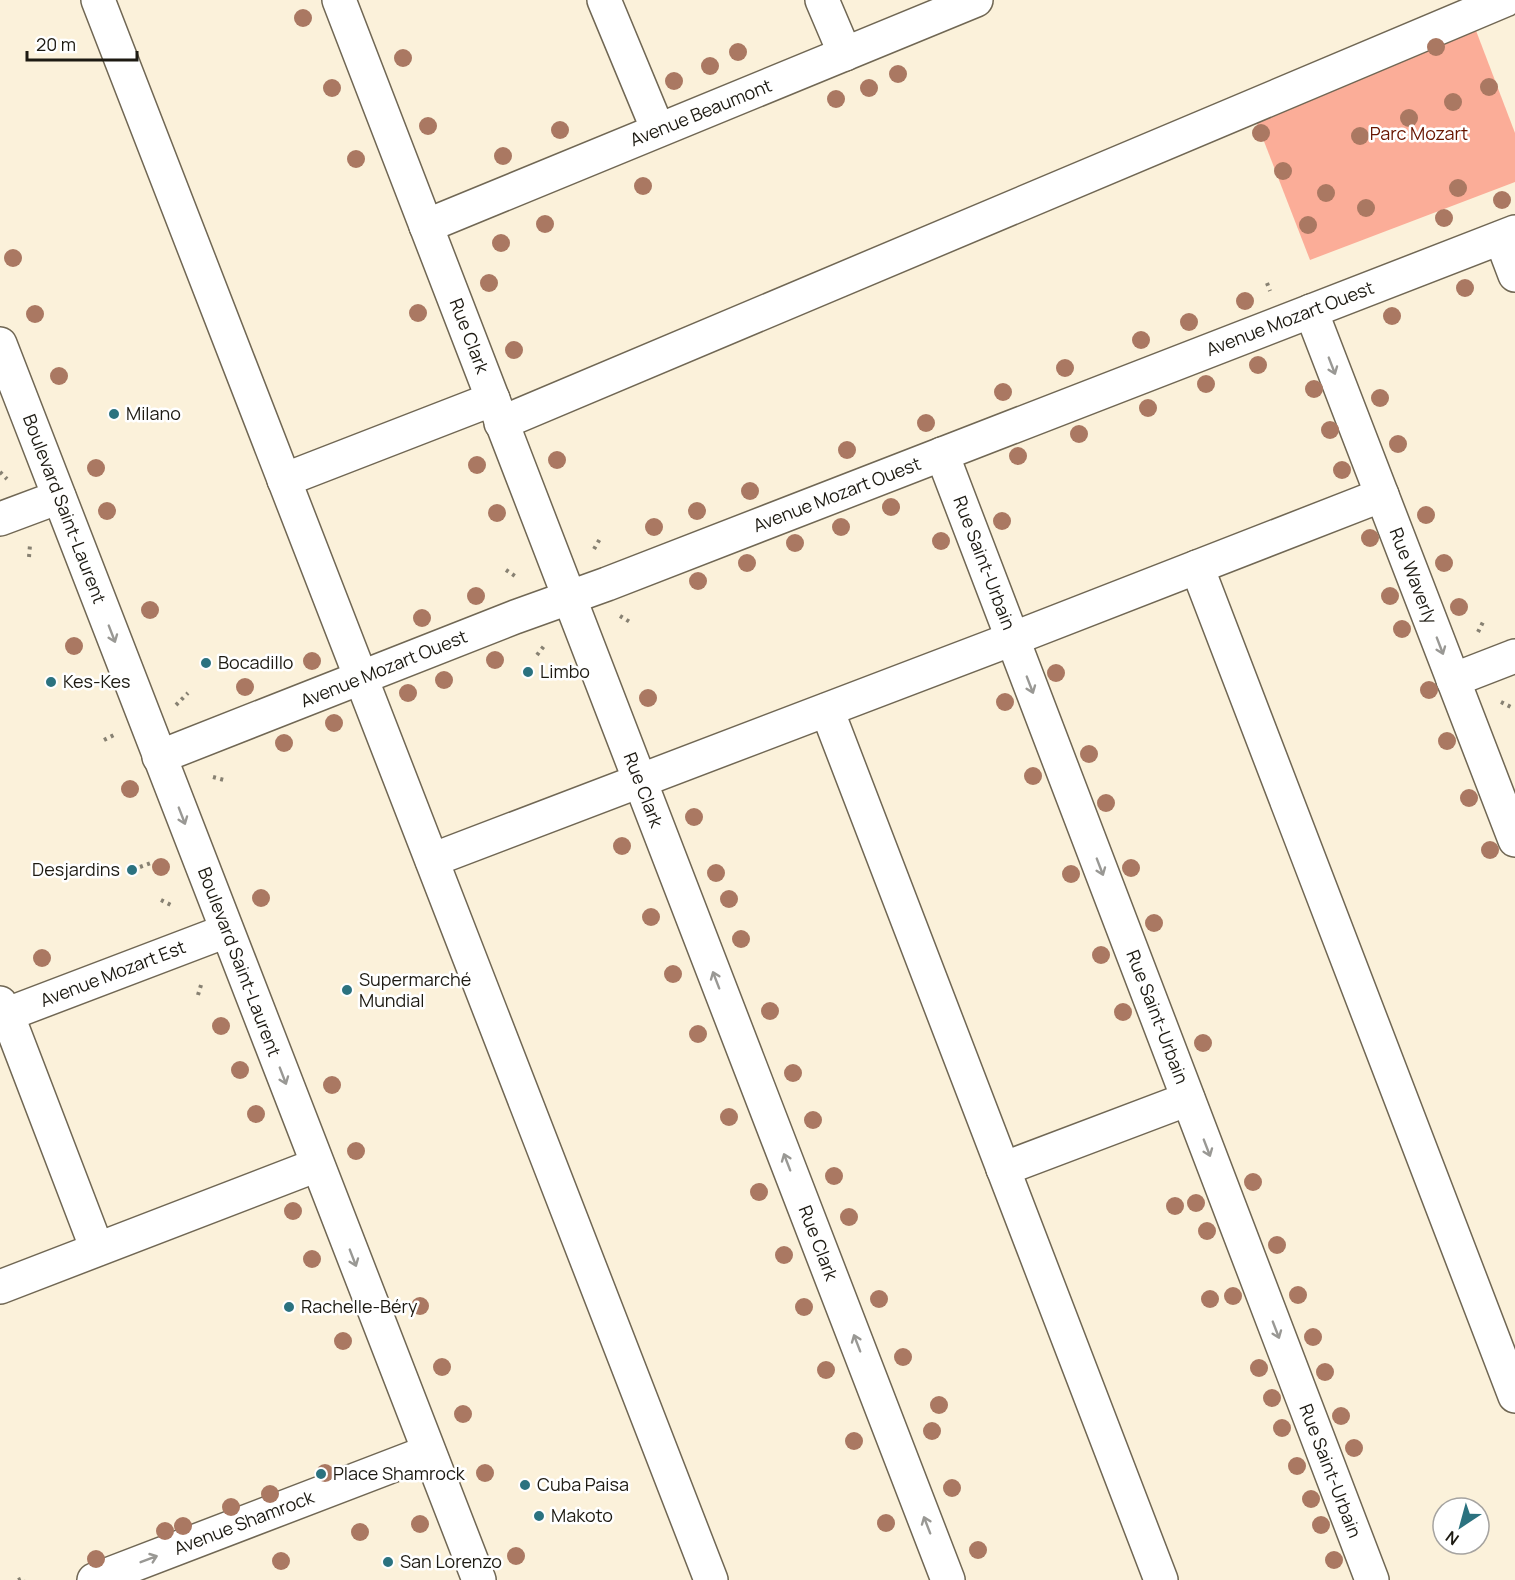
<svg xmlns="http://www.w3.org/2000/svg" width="1515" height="1580" font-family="Manrope,sans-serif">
<rect width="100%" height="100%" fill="#fbf1da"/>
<polygon fill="#fbad98" points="1475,28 1515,133 1515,182 1310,260 1253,113"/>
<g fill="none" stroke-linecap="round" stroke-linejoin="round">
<g stroke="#706754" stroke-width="36">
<g id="minor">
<polyline points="98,0 711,1580"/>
<polyline points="604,0 658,130"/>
<polyline points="822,0 845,54"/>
<polyline points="426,226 976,0"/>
<polyline points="1501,238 1515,275"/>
<polyline points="1311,311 1515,840"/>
<polyline points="501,423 1505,0"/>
<polyline points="942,454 1372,1580"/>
<polyline points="284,480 493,399"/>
<polyline points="0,519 59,497"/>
<polyline points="1197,567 1515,1396"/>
<polyline points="1453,680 1515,656"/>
<polyline points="827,710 1161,1580"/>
<polyline points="159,757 515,617 607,584 1515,232"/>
<polyline points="432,860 1012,639 1382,495"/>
<polyline points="0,1003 7,1014 97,1249"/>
<polyline points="0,1017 226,931"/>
<polyline points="1003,1169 1188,1099"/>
<polyline points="0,1287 317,1165"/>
<polyline points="94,1580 428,1452"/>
</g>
</g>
<g stroke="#706754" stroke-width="36">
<g id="major">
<polyline points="339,0 948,1580"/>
<polyline points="0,344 479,1580"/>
</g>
</g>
<g stroke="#878172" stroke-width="4" stroke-dasharray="3 4.5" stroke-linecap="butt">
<polyline points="1267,283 1270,291"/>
<polyline points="0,472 7,479"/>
<polyline points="594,549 601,537"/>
<polyline points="29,557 30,545"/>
<polyline points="506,570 518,578"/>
<polyline points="620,616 630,622"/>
<polyline points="1478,632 1484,620"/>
<polyline points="537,655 544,646"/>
<polyline points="1501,702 1513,708"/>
<polyline points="176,705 188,693"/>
<polyline points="104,740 114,735"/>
<polyline points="213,777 224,780"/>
<polyline points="140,867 151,863"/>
<polyline points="161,900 171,905"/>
<polyline points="198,995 201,985"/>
<polyline points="18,1580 23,1578 24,1580"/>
</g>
<use href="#minor" stroke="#fff" stroke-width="33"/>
<use href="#major" stroke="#fff" stroke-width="33"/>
</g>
<g fill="#aa7862">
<circle cx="303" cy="18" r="9"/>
<circle cx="1436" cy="47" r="9"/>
<circle cx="738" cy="52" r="9"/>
<circle cx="403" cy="58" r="9"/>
<circle cx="710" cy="66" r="9"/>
<circle cx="898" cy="74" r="9"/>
<circle cx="674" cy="81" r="9"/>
<circle cx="1489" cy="87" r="9"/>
<circle cx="332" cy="88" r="9"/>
<circle cx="869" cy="88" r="9"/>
<circle cx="836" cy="99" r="9"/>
<circle cx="1453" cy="102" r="9"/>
<circle cx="1409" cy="118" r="9"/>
<circle cx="428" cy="126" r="9"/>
<circle cx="560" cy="130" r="9"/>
<circle cx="1261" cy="133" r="9"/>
<circle cx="1360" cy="136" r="9"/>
<circle cx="503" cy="156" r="9"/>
<circle cx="356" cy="159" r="9"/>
<circle cx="1283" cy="171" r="9"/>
<circle cx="643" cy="186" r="9"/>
<circle cx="1458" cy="188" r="9"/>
<circle cx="1326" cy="193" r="9"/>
<circle cx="1502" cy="200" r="9"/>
<circle cx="1366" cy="208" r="9"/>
<circle cx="1444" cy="218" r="9"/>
<circle cx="545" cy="224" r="9"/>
<circle cx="1308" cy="225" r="9"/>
<circle cx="501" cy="243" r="9"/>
<circle cx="13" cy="258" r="9"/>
<circle cx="489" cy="283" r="9"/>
<circle cx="1465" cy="288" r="9"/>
<circle cx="1245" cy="301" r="9"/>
<circle cx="418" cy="313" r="9"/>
<circle cx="35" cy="314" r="9"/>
<circle cx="1392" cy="316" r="9"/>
<circle cx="1189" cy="322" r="9"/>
<circle cx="1141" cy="340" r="9"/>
<circle cx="514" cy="350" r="9"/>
<circle cx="1258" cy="365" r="9"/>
<circle cx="1065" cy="368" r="9"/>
<circle cx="59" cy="376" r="9"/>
<circle cx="1206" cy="384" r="9"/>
<circle cx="1314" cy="389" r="9"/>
<circle cx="1003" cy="392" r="9"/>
<circle cx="1380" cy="398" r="9"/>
<circle cx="1148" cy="408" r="9"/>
<circle cx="926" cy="423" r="9"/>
<circle cx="1330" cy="430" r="9"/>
<circle cx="1079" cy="434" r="9"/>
<circle cx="1398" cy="444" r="9"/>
<circle cx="847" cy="450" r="9"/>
<circle cx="1018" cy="456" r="9"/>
<circle cx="557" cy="460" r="9"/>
<circle cx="477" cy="465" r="9"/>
<circle cx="96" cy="468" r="9"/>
<circle cx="1342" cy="470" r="9"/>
<circle cx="750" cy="491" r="9"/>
<circle cx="891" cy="507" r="9"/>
<circle cx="107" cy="511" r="9"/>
<circle cx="697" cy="511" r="9"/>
<circle cx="497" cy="513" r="9"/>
<circle cx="1426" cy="515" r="9"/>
<circle cx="1002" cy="521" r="9"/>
<circle cx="654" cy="527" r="9"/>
<circle cx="841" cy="527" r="9"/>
<circle cx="1370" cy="538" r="9"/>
<circle cx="941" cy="541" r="9"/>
<circle cx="795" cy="543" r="9"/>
<circle cx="747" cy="563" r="9"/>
<circle cx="1444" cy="563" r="9"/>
<circle cx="698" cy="581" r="9"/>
<circle cx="476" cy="596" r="9"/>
<circle cx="1390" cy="596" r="9"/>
<circle cx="1459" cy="607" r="9"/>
<circle cx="150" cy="610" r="9"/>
<circle cx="422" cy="618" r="9"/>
<circle cx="1402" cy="629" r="9"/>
<circle cx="74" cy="646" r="9"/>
<circle cx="495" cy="660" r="9"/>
<circle cx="312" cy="661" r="9"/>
<circle cx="1056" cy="673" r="9"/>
<circle cx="444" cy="680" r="9"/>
<circle cx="245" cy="687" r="9"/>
<circle cx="1429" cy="690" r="9"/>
<circle cx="408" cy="693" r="9"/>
<circle cx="648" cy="698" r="9"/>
<circle cx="1005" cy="702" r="9"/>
<circle cx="334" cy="723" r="9"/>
<circle cx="1447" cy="741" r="9"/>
<circle cx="284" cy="743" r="9"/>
<circle cx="1089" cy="754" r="9"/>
<circle cx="1033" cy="776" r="9"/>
<circle cx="130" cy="789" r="9"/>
<circle cx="1469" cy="798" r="9"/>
<circle cx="1106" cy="803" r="9"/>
<circle cx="694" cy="817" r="9"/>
<circle cx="622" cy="846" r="9"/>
<circle cx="1490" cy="850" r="9"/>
<circle cx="161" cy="867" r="9"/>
<circle cx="1131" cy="868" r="9"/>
<circle cx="716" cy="873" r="9"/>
<circle cx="1071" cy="874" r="9"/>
<circle cx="261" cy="898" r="9"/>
<circle cx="729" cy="899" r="9"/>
<circle cx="651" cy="917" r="9"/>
<circle cx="1154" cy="923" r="9"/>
<circle cx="741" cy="939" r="9"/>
<circle cx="1101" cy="955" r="9"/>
<circle cx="42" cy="958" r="9"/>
<circle cx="673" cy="974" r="9"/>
<circle cx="770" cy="1011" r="9"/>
<circle cx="1123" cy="1012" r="9"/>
<circle cx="221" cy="1026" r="9"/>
<circle cx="698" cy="1034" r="9"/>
<circle cx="1203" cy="1043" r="9"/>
<circle cx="240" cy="1070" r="9"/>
<circle cx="793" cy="1073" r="9"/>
<circle cx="332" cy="1085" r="9"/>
<circle cx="256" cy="1114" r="9"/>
<circle cx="729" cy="1117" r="9"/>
<circle cx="813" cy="1120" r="9"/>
<circle cx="356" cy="1151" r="9"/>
<circle cx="834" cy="1176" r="9"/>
<circle cx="1253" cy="1182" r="9"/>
<circle cx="759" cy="1192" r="9"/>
<circle cx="1196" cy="1203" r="9"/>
<circle cx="1175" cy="1206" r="9"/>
<circle cx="293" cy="1211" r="9"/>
<circle cx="849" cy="1217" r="9"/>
<circle cx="1207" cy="1231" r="9"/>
<circle cx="1277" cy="1245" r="9"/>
<circle cx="784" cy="1255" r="9"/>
<circle cx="312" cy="1259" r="9"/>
<circle cx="1298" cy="1295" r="9"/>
<circle cx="1233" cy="1296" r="9"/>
<circle cx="879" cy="1299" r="9"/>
<circle cx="1210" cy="1299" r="9"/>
<circle cx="420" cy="1306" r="9"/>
<circle cx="804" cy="1307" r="9"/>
<circle cx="1313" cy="1337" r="9"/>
<circle cx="343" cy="1341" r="9"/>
<circle cx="903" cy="1357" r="9"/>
<circle cx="442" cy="1367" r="9"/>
<circle cx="1259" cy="1368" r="9"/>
<circle cx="826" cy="1370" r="9"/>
<circle cx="1325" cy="1372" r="9"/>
<circle cx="1272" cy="1398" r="9"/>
<circle cx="939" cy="1405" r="9"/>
<circle cx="463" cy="1414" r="9"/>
<circle cx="1341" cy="1416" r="9"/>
<circle cx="1282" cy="1428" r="9"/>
<circle cx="932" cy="1431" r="9"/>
<circle cx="854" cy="1441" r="9"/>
<circle cx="1354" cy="1448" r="9"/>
<circle cx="1297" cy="1466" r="9"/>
<circle cx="325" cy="1473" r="9"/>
<circle cx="485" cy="1473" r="9"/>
<circle cx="952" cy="1488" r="9"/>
<circle cx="270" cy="1494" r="9"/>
<circle cx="1311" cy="1499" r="9"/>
<circle cx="231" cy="1507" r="9"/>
<circle cx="886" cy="1523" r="9"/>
<circle cx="420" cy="1524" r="9"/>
<circle cx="1321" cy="1525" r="9"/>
<circle cx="183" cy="1526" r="9"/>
<circle cx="165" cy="1531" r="9"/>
<circle cx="360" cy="1532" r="9"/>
<circle cx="978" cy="1550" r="9"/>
<circle cx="516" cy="1556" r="9"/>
<circle cx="96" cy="1559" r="9"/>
<circle cx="1334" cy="1560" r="9"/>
<circle cx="281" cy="1561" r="9"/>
</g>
<defs><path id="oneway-shaft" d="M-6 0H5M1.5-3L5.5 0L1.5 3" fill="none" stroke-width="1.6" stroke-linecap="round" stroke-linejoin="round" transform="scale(1.5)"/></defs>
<g stroke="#999894">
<use href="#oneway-shaft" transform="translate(1332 366) rotate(69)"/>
<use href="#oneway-shaft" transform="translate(112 634) rotate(69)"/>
<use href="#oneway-shaft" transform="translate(1440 646) rotate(69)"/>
<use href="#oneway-shaft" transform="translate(1030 685) rotate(69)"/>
<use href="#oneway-shaft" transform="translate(182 816) rotate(69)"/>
<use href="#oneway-shaft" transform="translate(1100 867) rotate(69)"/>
<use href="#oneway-shaft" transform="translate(716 980) rotate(-111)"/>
<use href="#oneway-shaft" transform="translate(283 1076) rotate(69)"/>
<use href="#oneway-shaft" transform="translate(1207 1148) rotate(69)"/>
<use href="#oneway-shaft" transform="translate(787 1162) rotate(-111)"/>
<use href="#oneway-shaft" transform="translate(353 1258) rotate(69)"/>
<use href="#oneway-shaft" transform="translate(1276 1330) rotate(69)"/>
<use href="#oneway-shaft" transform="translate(857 1343) rotate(-111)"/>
<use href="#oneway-shaft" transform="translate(927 1525) rotate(-111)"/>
<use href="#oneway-shaft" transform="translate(149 1559) rotate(-21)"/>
</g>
<g fill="#2b727f" stroke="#fff" stroke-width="2">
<circle cx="114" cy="414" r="6"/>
<circle cx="206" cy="663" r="6"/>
<circle cx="528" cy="672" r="6"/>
<circle cx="51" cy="682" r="6"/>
<circle cx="132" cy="870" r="6"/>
<circle cx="347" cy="990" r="6"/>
<circle cx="289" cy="1307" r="6"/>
<circle cx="321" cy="1474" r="6"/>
<circle cx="525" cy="1485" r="6"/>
<circle cx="539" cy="1516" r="6"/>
<circle cx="388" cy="1562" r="6"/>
</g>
<g text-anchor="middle" stroke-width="5" stroke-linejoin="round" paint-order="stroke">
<g font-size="18" fill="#1d1a12" stroke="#fff">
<text transform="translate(701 113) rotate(-22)" y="6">Avenue Beaumont</text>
<text transform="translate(1290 319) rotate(-21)" y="6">Avenue Mozart Ouest</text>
<text transform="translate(469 336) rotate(69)" y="6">Rue Clark</text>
<text transform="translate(837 495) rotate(-21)" y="6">Avenue Mozart Ouest</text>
<text transform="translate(64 509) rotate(69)" y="6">Boulevard Saint-Laurent</text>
<text transform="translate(984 563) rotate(69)" y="6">Rue Saint-Urbain</text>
<text transform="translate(1413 576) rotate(69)" y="6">Rue Waverly</text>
<text transform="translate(384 669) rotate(-22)" y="6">Avenue Mozart Ouest</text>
<text transform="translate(643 790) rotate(69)" y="6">Rue Clark</text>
<text transform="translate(239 962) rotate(69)" y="6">Boulevard Saint-Laurent</text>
<text transform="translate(113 974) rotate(-21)" y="6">Avenue Mozart Est</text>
<text transform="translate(1157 1017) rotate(69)" y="6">Rue Saint-Urbain</text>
<text transform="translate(818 1243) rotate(69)" y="6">Rue Clark</text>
<text transform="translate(1330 1471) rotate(69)" y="6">Rue Saint-Urbain</text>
<text transform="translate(244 1523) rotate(-21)" y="6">Avenue Shamrock</text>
</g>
<g font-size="18" fill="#681500" stroke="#fff">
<text x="1419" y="140">Parc Mozart</text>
</g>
<g font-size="18" fill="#1d1a12" stroke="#fff" text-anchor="start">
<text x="126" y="420">Milano</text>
<text x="218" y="669">Bocadillo</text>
<text x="540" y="678">Limbo</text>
<text x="63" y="688">Kes-Kes</text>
<text x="120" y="876" text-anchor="end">Desjardins</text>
<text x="359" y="986">Supermarché<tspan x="359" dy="21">Mundial</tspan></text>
<text x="301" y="1313">Rachelle-Béry</text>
<text x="333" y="1480">Place Shamrock</text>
<text x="537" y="1491">Cuba Paisa</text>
<text x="551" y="1522">Makoto</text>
<text x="400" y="1568">San Lorenzo</text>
</g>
</g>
<g transform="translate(1461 1526) rotate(216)"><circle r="28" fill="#ffffff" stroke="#a5a3a0" stroke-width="1.5"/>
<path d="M0-4.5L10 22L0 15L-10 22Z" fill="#2b727f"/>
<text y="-9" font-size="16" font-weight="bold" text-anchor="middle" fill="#1d1a12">N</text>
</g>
<path d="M27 51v9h110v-9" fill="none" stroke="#1d1a12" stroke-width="3"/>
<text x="36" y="51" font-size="18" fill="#1d1a12" stroke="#ffffff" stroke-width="4.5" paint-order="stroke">20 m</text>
</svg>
